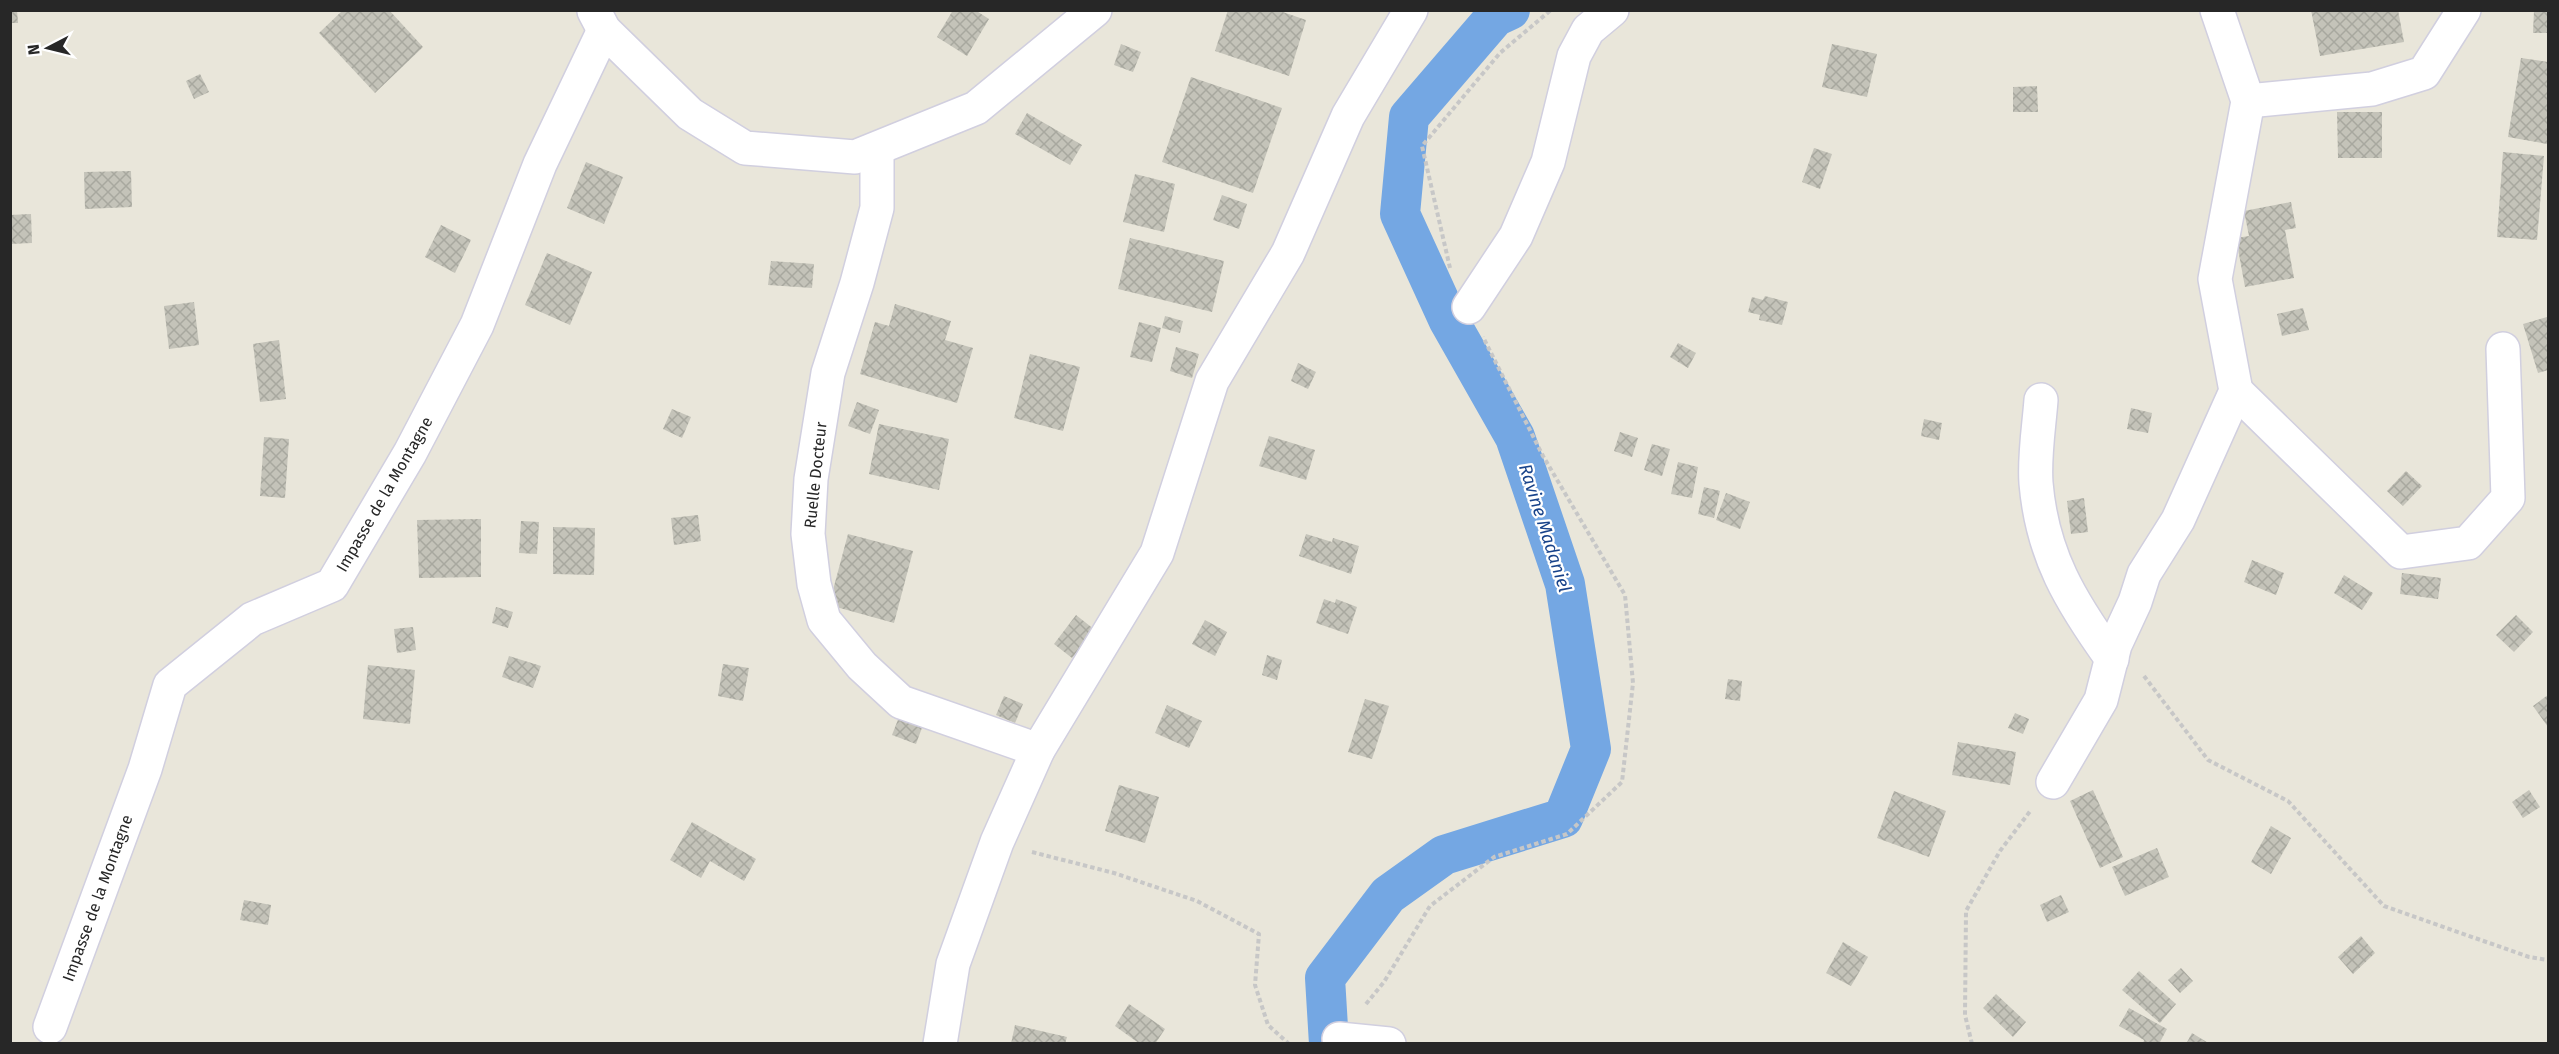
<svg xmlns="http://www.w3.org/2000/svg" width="2559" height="1054" font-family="'Fira Sans',sans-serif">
<defs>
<pattern id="building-cross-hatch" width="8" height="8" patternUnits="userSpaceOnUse" patternTransform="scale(1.5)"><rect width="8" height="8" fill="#c4c3b9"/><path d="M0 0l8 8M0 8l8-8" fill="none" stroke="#a8a89f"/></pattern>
</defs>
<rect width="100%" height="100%" fill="#e9e6da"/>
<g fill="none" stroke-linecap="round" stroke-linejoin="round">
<polyline stroke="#74a7e3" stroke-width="40" points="1329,1044 1325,978 1388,895 1444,855 1563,818 1591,749 1565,584 1515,437 1448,319 1400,214 1409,117 1495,17 1510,10"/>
</g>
<g fill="url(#building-cross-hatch)">
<polygon points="10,10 17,10 18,23 10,23"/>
<polygon points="343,10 389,10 423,47 375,93 319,33"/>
<polygon points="953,10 975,10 989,19 967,56 937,37"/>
<polygon points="1228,10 1277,10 1306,20 1289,76 1215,51"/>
<polygon points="2311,10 2398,10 2404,42 2320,56"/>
<polygon points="2534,10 2548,10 2548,33 2533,33"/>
<polygon points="1121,44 1141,52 1133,72 1114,65"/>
<polygon points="1832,44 1877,54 1867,97 1822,87"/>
<polygon points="2521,58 2548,62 2547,144 2508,137"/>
<polygon points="200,74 209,92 194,99 186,81"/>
<polygon points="1191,77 1282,108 1253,193 1162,162"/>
<polygon points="2037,86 2038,112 2013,112 2013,87"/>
<polygon points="2337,112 2382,112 2382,158 2338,158"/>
<polygon points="1027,113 1082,145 1070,165 1015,134"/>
<polygon points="1814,148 1832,154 1820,189 1802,182"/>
<polygon points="2503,152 2544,156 2537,240 2497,237"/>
<polygon points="586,162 623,177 604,224 567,208"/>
<polygon points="131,171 132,207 85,209 84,172"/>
<polygon points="1135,174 1175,184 1164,232 1123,222"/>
<polygon points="1222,195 1247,204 1239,229 1213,220"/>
<polygon points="2291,202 2296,228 2285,230 2294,278 2245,287 2236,238 2249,236 2244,211"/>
<polygon points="31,214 32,243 10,244 10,215"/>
<polygon points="441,225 471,240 455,273 425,257"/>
<polygon points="1130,238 1224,261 1212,312 1118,289"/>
<polygon points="547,253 592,272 570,325 525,305"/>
<polygon points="771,261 814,264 812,288 768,285"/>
<polygon points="1765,296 1788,302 1782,325 1759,320 1760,315 1748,312 1752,297 1763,300"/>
<polygon points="194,302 199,345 169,349 164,306"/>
<polygon points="895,304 951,321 945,340 973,348 957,403 860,374 875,322 889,326"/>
<polygon points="2303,308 2309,330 2282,336 2277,314"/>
<polygon points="1165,316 1183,321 1180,333 1162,328"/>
<polygon points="2547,317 2548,370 2538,373 2523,324"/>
<polygon points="1139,322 1161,328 1152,362 1130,357"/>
<polygon points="279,340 286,399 260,402 253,344"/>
<polygon points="1678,343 1696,353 1688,368 1670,357"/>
<polygon points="1176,347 1199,354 1192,378 1170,371"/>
<polygon points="1030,354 1080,367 1063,431 1014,418"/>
<polygon points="1298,363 1316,372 1308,389 1291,381"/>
<polygon points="857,402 879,410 870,434 848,426"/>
<polygon points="2131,408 2152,413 2148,433 2127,429"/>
<polygon points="672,409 691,417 682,438 663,429"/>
<polygon points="1924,419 1942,423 1939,440 1921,436"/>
<polygon points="879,424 949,439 939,490 869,474"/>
<polygon points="1620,432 1638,438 1632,457 1614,451"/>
<polygon points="1269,436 1315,450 1306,480 1259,466"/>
<polygon points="264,437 289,439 285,498 260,496"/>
<polygon points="1652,444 1670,449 1662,476 1644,470"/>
<polygon points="1678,462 1698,467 1692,498 1671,494"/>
<polygon points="2406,471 2422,486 2403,506 2387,491"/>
<polygon points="1704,487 1720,491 1714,518 1698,514"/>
<polygon points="1726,493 1750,502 1740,529 1716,520"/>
<polygon points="2084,498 2088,532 2071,534 2067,501"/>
<polygon points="698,515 701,541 674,545 671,518"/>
<polygon points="481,519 481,577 419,578 417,520"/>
<polygon points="521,521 539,522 537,554 519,553"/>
<polygon points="553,527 595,528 594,575 553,574"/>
<polygon points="848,534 913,551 894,623 829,605"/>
<polygon points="1306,534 1332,542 1333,538 1359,546 1351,574 1299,556"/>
<polygon points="2252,560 2284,573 2276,595 2244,582"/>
<polygon points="2402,573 2441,578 2438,599 2400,594"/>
<polygon points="2344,575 2373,593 2362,610 2334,593"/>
<polygon points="1324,599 1335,603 1336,599 1357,607 1348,634 1316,623"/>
<polygon points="496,607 513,612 508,628 492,623"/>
<polygon points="1076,615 1095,630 1072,658 1054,644"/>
<polygon points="2516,615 2533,632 2514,652 2496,635"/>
<polygon points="1205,620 1227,632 1215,656 1192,644"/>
<polygon points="413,627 416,650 397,653 394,629"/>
<polygon points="1267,655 1282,660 1277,680 1262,675"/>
<polygon points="509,656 541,666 533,688 502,677"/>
<polygon points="723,664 749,668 743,701 718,696"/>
<polygon points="368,665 415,670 410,724 363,719"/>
<polygon points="1728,679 1742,681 1740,701 1725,699"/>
<polygon points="2548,695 2548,727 2533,706"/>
<polygon points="1004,696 1023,704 1015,723 996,715"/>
<polygon points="1365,699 1389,706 1372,759 1348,752"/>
<polygon points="1167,705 1202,721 1189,748 1155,733"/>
<polygon points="2015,713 2029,719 2023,734 2008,728"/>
<polygon points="899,717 923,725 916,744 892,735"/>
<polygon points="1958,742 2016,752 2010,785 1952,775"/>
<polygon points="1119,785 1159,797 1145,843 1105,831"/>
<polygon points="2093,790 2123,857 2100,868 2070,801"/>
<polygon points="2529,790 2540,807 2523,818 2512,802"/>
<polygon points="1894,791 1946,811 1929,857 1877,838"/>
<polygon points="692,822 756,859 744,881 710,861 701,878 670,860"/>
<polygon points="2271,826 2291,838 2271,874 2251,862"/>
<polygon points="2157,848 2169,877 2125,896 2112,867"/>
<polygon points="2061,895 2069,912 2047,922 2040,905"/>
<polygon points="244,900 271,905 268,925 240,920"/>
<polygon points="2361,936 2375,953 2353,974 2338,957"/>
<polygon points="1843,942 1868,957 1851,986 1826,973"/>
<polygon points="2181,968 2193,981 2180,993 2168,980"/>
<polygon points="2139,971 2176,1004 2160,1023 2122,990"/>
<polygon points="1996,994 2026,1022 2013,1037 1983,1008"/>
<polygon points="1129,1004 1165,1029 1155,1044 1140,1044 1115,1026"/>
<polygon points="2129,1008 2167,1029 2159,1044 2143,1044 2144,1040 2119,1026"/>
<polygon points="1015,1025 1067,1037 1065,1044 1011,1044"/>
<polygon points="2192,1033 2210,1044 2186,1044"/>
</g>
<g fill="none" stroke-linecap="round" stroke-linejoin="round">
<g stroke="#d1cfdf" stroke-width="36">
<g id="minor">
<polyline points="594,11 604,30 690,114 745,148 855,157 976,108 1095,10"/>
<polyline points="2248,101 2372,89 2424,73 2464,10"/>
<polyline points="877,149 877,208 857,283 828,373 811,479 808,534 814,584 824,620 862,666 901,702 1038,750"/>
<polyline points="1469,307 1516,236 1548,162 1574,56 1588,30 1612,10"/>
<polyline points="2236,391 2401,552 2468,543 2508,498 2503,349"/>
<path d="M2041,400C2039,427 2034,456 2036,483C2042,555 2071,602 2112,659"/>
<polyline points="2053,782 2101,700 2115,645 2135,602 2144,574 2178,520 2236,391 2215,279 2248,101 2217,10"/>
<polyline points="50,1027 145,769 170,685 252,619 332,585 410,453 477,325 540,164 604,30"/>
<polyline points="1339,1039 1389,1044"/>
<polyline points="940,1044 953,964 997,842 1038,750 1157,553 1212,381 1288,253 1348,116 1411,10"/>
</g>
</g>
<g stroke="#c7c7c7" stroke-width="4" stroke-dasharray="4.5 3" stroke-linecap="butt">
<polyline points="1450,268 1422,146 1500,53 1551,10"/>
<polyline points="2144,676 2208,760 2288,801 2384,906 2529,957 2548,960"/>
<polyline points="1032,852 1114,873 1197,901 1259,934 1255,985 1268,1025 1289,1044"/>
<polyline points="1366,1004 1384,982 1430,906 1494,857 1567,834 1622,782 1633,683 1625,595 1543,456 1483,337"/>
<polyline points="1972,1044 1965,1015 1966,911 2000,851 2031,810"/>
</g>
<use href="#minor" stroke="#fff" stroke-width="33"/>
</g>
<g text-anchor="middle" stroke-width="4.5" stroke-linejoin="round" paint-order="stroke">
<g font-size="16" fill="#272727" stroke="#fff">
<text transform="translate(815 475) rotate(-84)" y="6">Ruelle Docteur</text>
<text transform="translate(384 494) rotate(-60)" y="6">Impasse de la Montagne</text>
<text transform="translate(97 898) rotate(-70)" y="6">Impasse de la Montagne</text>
</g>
<g font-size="18" font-style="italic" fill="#18438a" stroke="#fff">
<text transform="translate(1545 528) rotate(72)" y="6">Ravine Madaniel</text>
</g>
</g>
<rect width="2559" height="1054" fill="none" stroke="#272727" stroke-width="24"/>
<g transform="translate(48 48) rotate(263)" stroke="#ffffff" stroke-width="4.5" paint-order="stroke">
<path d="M0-4.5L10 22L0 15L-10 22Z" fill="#272727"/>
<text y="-9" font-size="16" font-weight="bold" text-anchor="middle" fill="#272727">N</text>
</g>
</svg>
